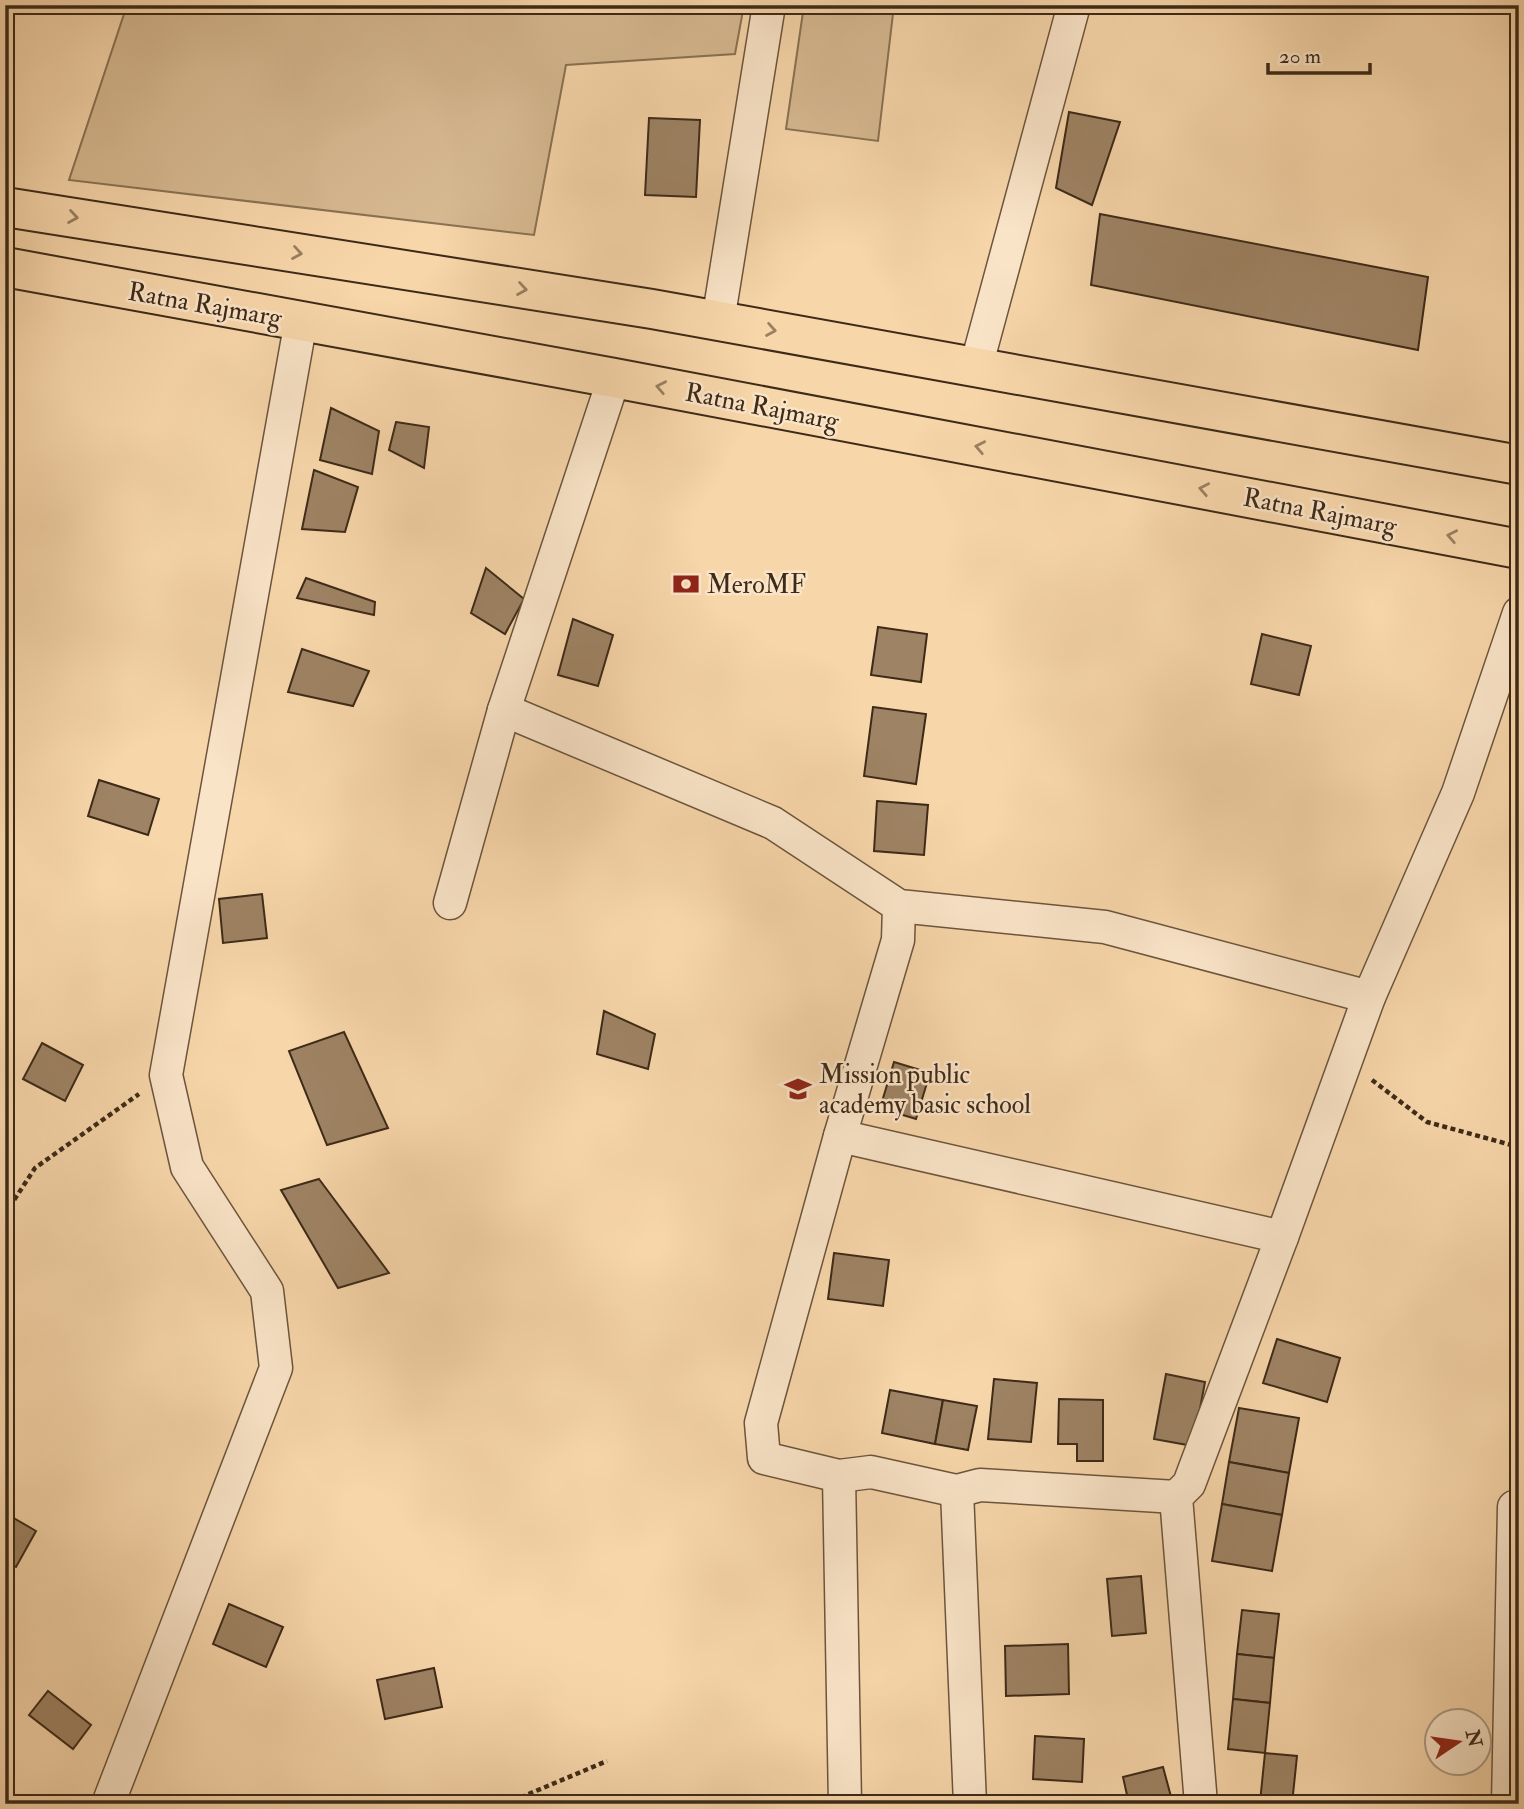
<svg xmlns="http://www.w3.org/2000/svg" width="1524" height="1809" font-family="'IM FELL Double Pica',serif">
<rect width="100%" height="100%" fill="#f7d6aa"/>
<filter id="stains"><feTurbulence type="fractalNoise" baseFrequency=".00286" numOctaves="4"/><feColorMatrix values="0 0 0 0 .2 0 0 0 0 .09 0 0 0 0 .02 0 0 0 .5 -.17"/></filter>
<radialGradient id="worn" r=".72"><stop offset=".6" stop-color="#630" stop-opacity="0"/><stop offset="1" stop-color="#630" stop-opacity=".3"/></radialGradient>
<g fill="#d7b991" stroke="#8a7254" stroke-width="2">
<polygon points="127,5 744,5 735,54 566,65 534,235 69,180"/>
<polygon points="804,5 894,5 878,141 786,129"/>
</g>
<g fill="#9e8364" stroke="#3d2a18" stroke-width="2">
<polygon points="1069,112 1120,122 1092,205 1056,188"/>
<polygon points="649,118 700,120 696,197 645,195"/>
<polygon points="1100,214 1428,277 1418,350 1091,285"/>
<polygon points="331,408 379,431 372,474 320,460"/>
<polygon points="396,422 429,427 424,468 389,450"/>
<polygon points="314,470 358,487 345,532 302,529"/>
<polygon points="486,568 524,599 505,634 471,613"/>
<polygon points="306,578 375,602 374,615 297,598"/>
<polygon points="573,619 613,635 598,686 558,675"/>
<polygon points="878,627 927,634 921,682 871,675"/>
<polygon points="1262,634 1311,646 1299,695 1251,684"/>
<polygon points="302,649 369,671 353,706 288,692"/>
<polygon points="873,707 926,714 916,784 864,776"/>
<polygon points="99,780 159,799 148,835 88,816"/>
<polygon points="877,801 928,805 924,855 874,851"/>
<polygon points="262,894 267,938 223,943 219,899"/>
<polygon points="604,1011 655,1034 648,1069 597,1054"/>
<polygon points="344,1032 388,1128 327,1145 289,1051"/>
<polygon points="42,1043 83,1065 65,1101 23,1079"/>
<polygon points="894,1062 930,1073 916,1119 880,1108"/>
<polygon points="319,1179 389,1273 338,1288 281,1190"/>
<polygon points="834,1253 889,1260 883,1306 828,1299"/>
<polygon points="1277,1339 1340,1358 1327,1402 1263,1383"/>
<polygon points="1166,1374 1205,1382 1193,1446 1154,1439"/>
<polygon points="994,1379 1037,1383 1031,1442 988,1439"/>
<polygon points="890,1390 943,1400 935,1444 882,1433"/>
<polygon points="1059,1399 1103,1400 1103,1461 1077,1461 1077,1444 1058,1444"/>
<polygon points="943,1400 977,1406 968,1450 935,1444"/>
<polygon points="1239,1408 1299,1418 1289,1473 1229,1462"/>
<polygon points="1229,1462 1289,1473 1282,1515 1222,1504"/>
<polygon points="1222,1504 1282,1515 1272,1571 1212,1561"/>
<polygon points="5,1513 36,1531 16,1567 5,1561"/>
<polygon points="1141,1576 1146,1633 1112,1636 1107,1579"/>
<polygon points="229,1604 283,1627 266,1667 213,1644"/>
<polygon points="1242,1610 1279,1614 1274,1658 1237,1654"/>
<polygon points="1068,1644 1069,1694 1006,1696 1005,1646"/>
<polygon points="1237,1654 1274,1658 1270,1703 1233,1699"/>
<polygon points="434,1668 442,1707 385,1719 377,1680"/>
<polygon points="48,1691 91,1725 73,1749 29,1715"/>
<polygon points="1233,1699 1270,1703 1265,1753 1228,1749"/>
<polygon points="1035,1736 1084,1739 1082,1782 1033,1779"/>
<polygon points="1265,1753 1297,1756 1292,1804 1260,1802"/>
<polygon points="1163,1767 1173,1804 1129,1804 1123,1777"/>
</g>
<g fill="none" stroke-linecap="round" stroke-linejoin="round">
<g stroke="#6c553c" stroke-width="35">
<g id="minor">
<polyline points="718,321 769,5"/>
<polyline points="976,367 1074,5"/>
<polyline points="504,710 773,823 899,906 1105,927 1369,997"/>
<polyline points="450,903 504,710 614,378"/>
<polyline points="899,906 898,940 840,1136 761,1423 764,1458 839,1476 871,1472 957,1491 980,1485 1176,1497"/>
<polyline points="840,1136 1282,1237"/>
<polyline points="839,1476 845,1804"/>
<polyline points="957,1491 970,1804"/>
<polyline points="108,1804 276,1368 267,1291 187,1167 166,1075 299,332 302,322"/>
<polyline points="1201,1804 1176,1497 1189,1484 1282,1237 1369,997 1458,793 1519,613"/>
<polyline points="1508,1804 1514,1507"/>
</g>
</g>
<g stroke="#3d2a18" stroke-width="42">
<g id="trunk">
<polyline points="5,207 652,309 1519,465"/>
<polyline points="5,267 614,378 1519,549"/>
</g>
</g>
<g stroke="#3d2a18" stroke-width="4.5" stroke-dasharray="5 3.5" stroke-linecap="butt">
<polyline points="1372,1080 1427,1122 1519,1147"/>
<polyline points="5,1214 35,1168 139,1094"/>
<polyline points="505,1804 607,1761"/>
</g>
<use href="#minor" stroke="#fae4c8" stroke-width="32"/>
<use href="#trunk" stroke="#f7d6aa" stroke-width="38"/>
</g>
<defs><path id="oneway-chevron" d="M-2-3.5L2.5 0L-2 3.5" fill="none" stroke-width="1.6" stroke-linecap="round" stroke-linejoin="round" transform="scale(1.75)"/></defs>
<g stroke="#9a8061">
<use href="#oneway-chevron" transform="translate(73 217) rotate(9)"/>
<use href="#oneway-chevron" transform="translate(297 253) rotate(9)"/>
<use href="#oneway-chevron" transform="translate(522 289) rotate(9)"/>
<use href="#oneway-chevron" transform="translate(771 330) rotate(10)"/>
<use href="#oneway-chevron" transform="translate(661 387) rotate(-169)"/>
<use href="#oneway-chevron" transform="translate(980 447) rotate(-169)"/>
<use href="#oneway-chevron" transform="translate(1204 489) rotate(-169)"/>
<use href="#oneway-chevron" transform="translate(1452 536) rotate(-169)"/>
</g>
<defs>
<g id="bank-bare" transform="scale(2.1)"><path d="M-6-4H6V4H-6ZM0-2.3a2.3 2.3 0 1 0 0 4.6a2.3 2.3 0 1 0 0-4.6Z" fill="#8f2418" stroke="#fae4c8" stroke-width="2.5" paint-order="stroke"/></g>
<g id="school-bare" transform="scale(2.1)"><path d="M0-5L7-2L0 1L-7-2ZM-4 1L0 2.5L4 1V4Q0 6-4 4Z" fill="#8f2418" stroke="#fae4c8" stroke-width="2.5" paint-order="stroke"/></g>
</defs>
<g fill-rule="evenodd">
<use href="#bank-bare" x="686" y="584"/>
<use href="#school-bare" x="798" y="1089"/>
</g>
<g text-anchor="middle" stroke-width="5" stroke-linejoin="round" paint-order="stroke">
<g font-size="26" fill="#3d2a18" stroke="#fae4c8">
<text transform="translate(205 304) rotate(10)" y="9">Ratna Rajmarg</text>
<text transform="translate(762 406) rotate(11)" y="9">Ratna Rajmarg</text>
<text transform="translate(1320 511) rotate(11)" y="9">Ratna Rajmarg</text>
</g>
<g font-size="26" fill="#3d2a18" stroke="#fae4c8" text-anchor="start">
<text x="707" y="593">MeroMF</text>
<text x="819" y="1083">Mission public<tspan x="819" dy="30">academy basic school</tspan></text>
</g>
</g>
<rect width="1524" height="1809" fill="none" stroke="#f7d6aa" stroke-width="28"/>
<rect x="7" y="7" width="1510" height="1795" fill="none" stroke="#3d2a18" stroke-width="3.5"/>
<rect x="14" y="14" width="1496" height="1781" fill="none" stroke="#3d2a18" stroke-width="2"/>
<g transform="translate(1458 1742) rotate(77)"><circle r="33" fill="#fae4c8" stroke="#ae9a82" stroke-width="2"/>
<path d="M0-5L12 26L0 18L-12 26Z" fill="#8f2418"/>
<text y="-10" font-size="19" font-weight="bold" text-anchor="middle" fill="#3d2a18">N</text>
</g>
<path d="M1268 63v10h102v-10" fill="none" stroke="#3d2a18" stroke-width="3.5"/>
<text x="1279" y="63" font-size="21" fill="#3d2a18" stroke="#fae4c8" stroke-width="5" paint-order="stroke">20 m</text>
<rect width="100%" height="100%" filter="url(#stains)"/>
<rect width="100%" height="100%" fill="url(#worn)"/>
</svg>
